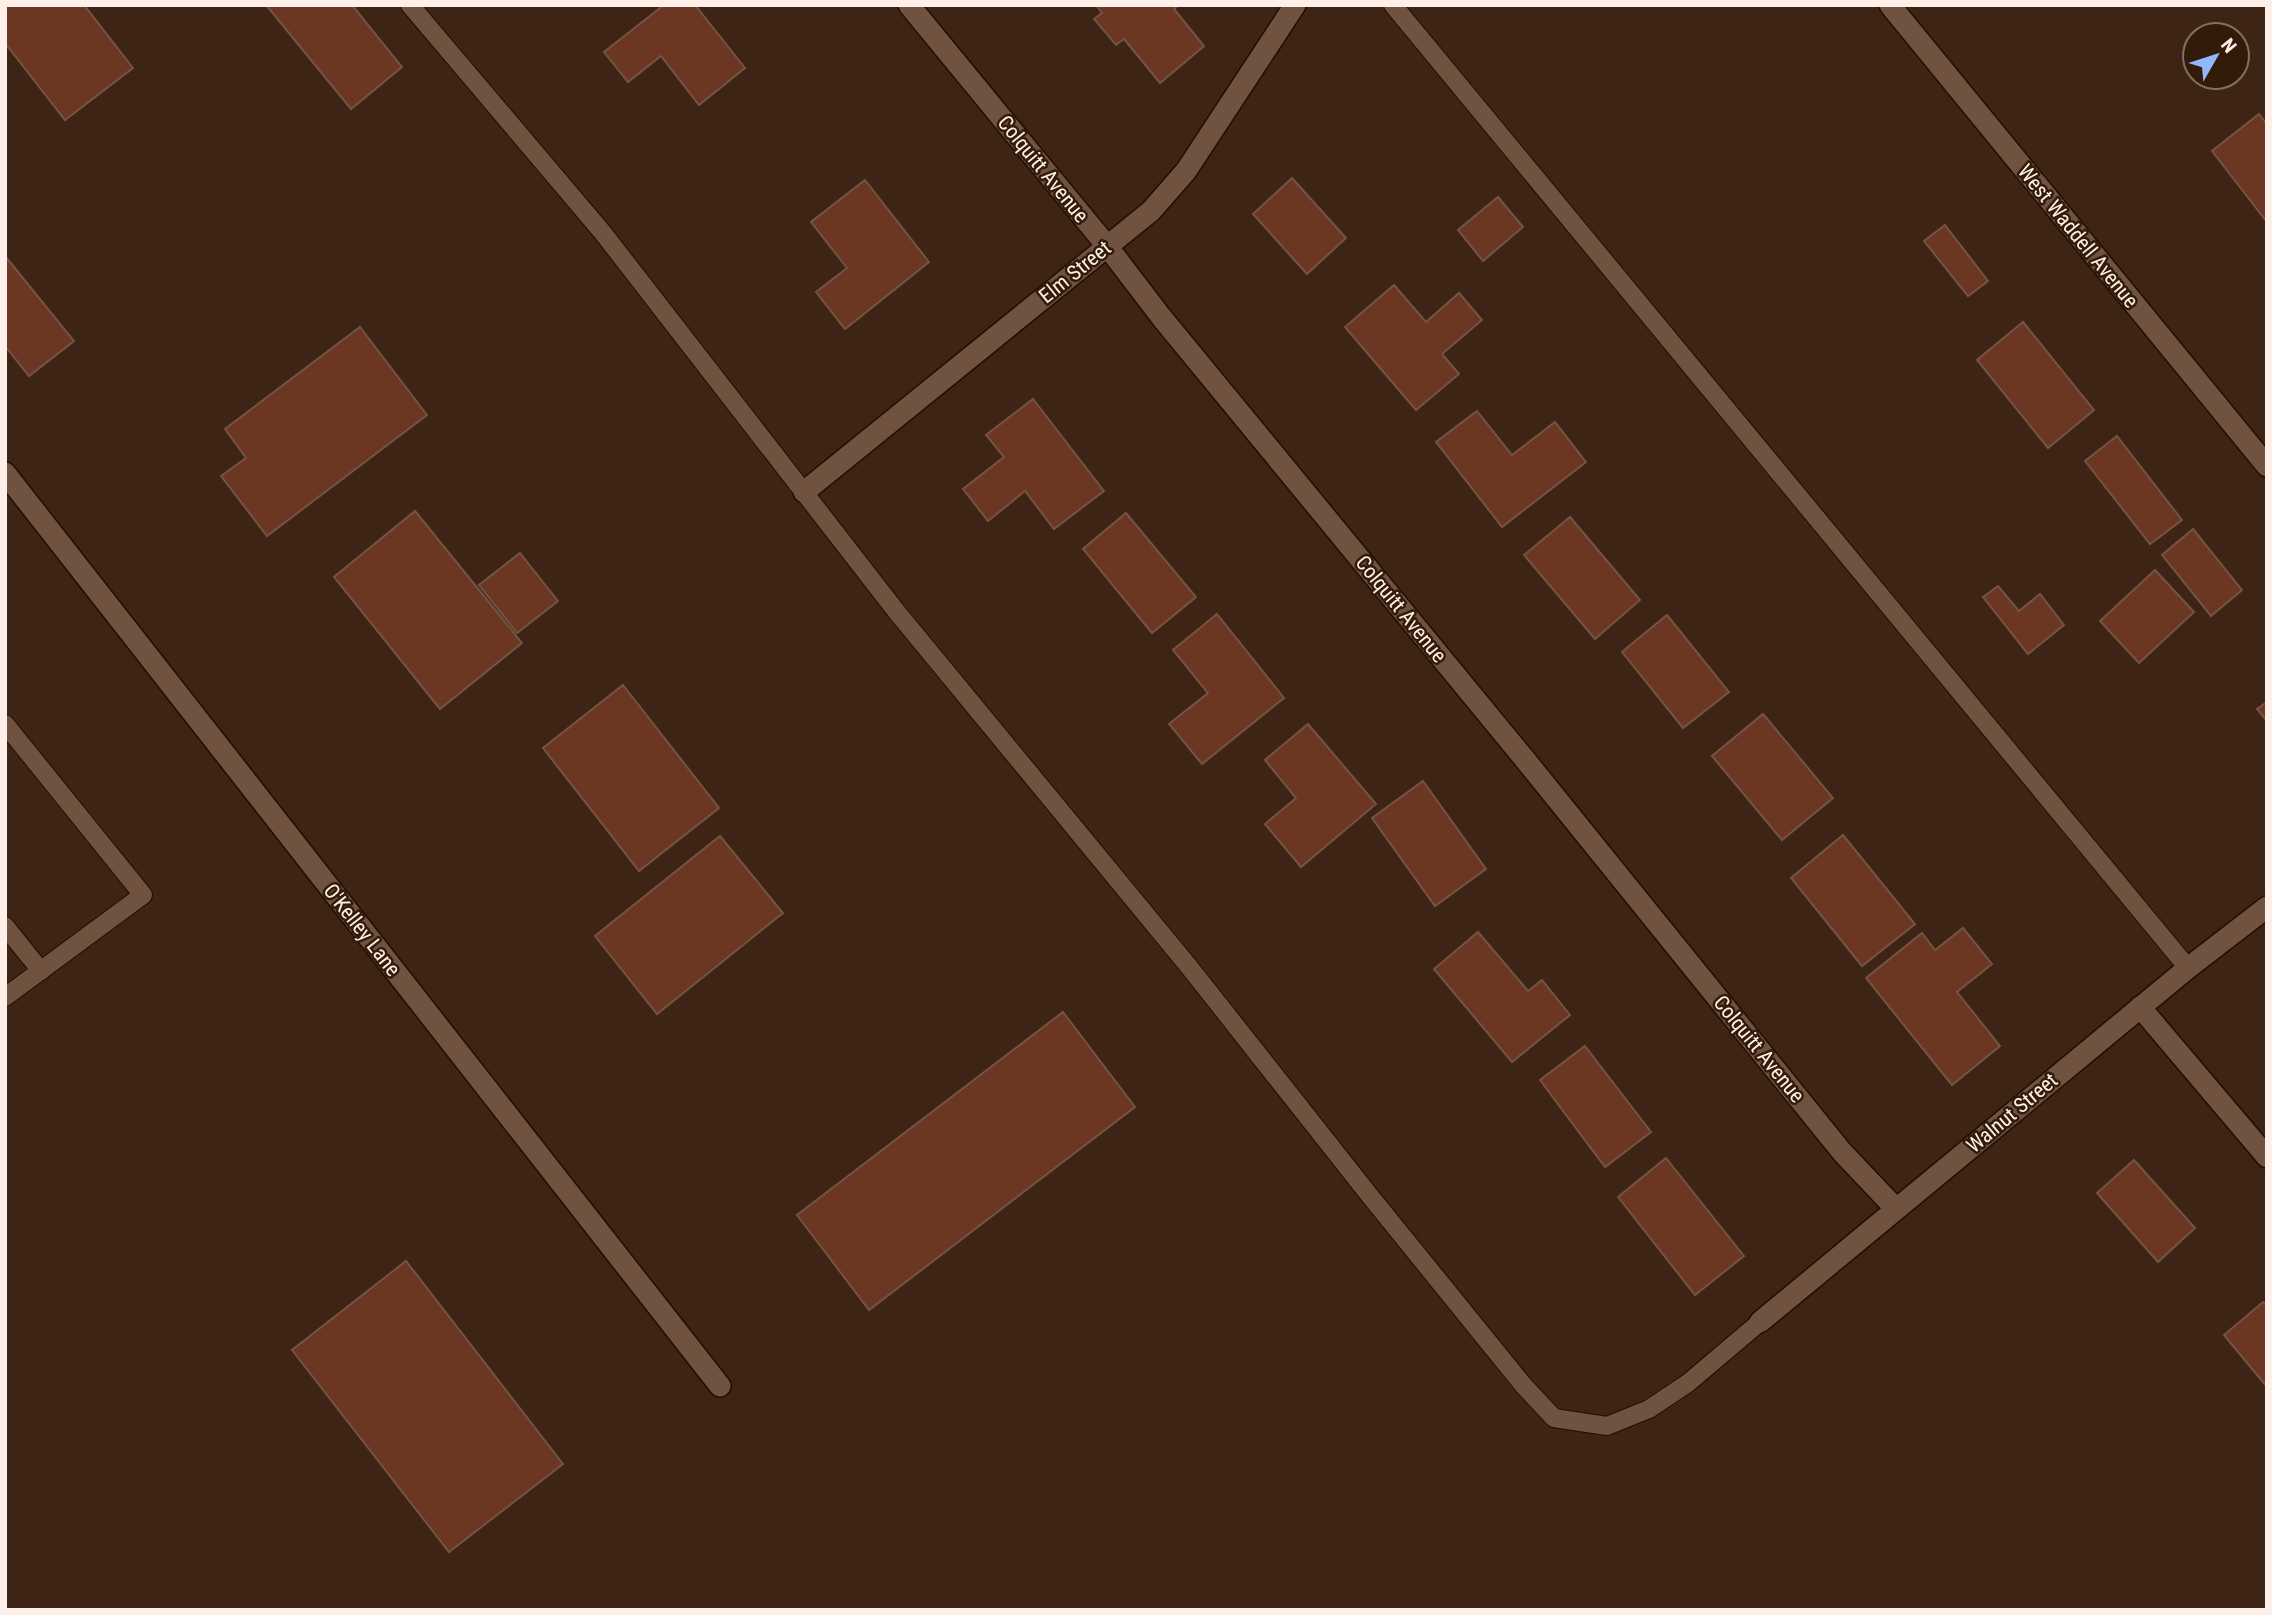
<svg xmlns="http://www.w3.org/2000/svg" width="2272" height="1615" font-family="'Roboto Condensed',sans-serif">
<rect width="100%" height="100%" fill="#3e2414"/>
<g fill="#6c3722" stroke="#745347" stroke-width="2">
<polygon points="5,5 84,5 133,68 65,120 5,43"/>
<polygon points="266,5 352,5 402,67 351,109"/>
<polygon points="664,5 695,5 745,68 699,105 661,56 628,82 604,52"/>
<polygon points="1096,5 1178,5 1174,9 1204,46 1160,83 1124,39 1116,45 1094,19 1102,13"/>
<polygon points="2259,114 2267,124 2267,222 2212,151"/>
<polygon points="1292,178 1346,238 1307,274 1253,214"/>
<polygon points="865,180 929,262 845,329 816,292 847,268 811,222"/>
<polygon points="1498,197 1523,227 1483,261 1458,230"/>
<polygon points="1945,225 1988,281 1968,296 1924,241"/>
<polygon points="5,256 74,341 29,376 5,346"/>
<polygon points="1394,285 1426,322 1459,293 1482,320 1442,354 1459,374 1416,410 1345,327"/>
<polygon points="2023,322 2094,410 2048,448 1977,360"/>
<polygon points="360,327 427,415 267,536 221,476 246,458 225,429"/>
<polygon points="1033,399 1104,491 1054,529 1025,491 988,521 963,489 1004,457 986,435"/>
<polygon points="1477,411 1512,455 1555,422 1586,462 1502,527 1436,442"/>
<polygon points="2117,436 2182,520 2150,544 2085,461"/>
<polygon points="415,511 522,643 440,709 334,577"/>
<polygon points="1126,513 1196,597 1152,633 1083,549"/>
<polygon points="1570,517 1640,600 1595,639 1524,555"/>
<polygon points="2193,529 2242,590 2211,616 2162,555"/>
<polygon points="520,553 558,601 517,633 479,585"/>
<polygon points="2155,570 2194,612 2139,663 2100,621"/>
<polygon points="1998,586 2019,611 2040,594 2064,625 2028,654 1983,597"/>
<polygon points="1217,614 1284,698 1202,764 1169,724 1208,693 1173,650"/>
<polygon points="1667,615 1729,692 1683,728 1622,652"/>
<polygon points="623,685 719,808 639,871 543,748"/>
<polygon points="2267,702 2267,721 2257,709"/>
<polygon points="1763,714 1833,798 1782,840 1712,756"/>
<polygon points="1308,724 1376,804 1301,867 1265,824 1296,798 1265,760"/>
<polygon points="1423,781 1486,869 1435,906 1372,818"/>
<polygon points="1843,835 1915,924 1862,966 1791,878"/>
<polygon points="720,836 783,913 657,1014 595,936"/>
<polygon points="1963,928 1992,964 1957,992 2000,1046 1952,1085 1866,978 1922,933 1935,950"/>
<polygon points="1478,932 1528,991 1542,980 1570,1015 1512,1062 1434,969"/>
<polygon points="1063,1012 1135,1107 869,1310 797,1215"/>
<polygon points="1585,1046 1651,1132 1605,1167 1540,1080"/>
<polygon points="1666,1158 1744,1256 1695,1295 1618,1197"/>
<polygon points="2134,1160 2195,1228 2158,1262 2097,1193"/>
<polygon points="406,1261 563,1464 449,1552 292,1350"/>
<polygon points="2263,1302 2267,1306 2267,1387 2224,1335"/>
</g>
<g fill="none" stroke-linecap="round" stroke-linejoin="round">
<g stroke="#240c00" stroke-width="20">
<g id="service">
<polyline points="410,5 603,233 896,611 1190,968 1370,1196 1524,1386 1554,1418 1607,1426 1649,1409 1688,1383 1760,1322"/>
<polyline points="1393,5 2188,968"/>
<polyline points="5,724 143,895 5,997"/>
<polyline points="5,926 41,971"/>
</g>
</g>
<g stroke="#240c00" stroke-width="24">
<g id="minor">
<polyline points="909,5 1107,246 1162,318 1527,762 1842,1152 1896,1209"/>
<polyline points="1890,5 2267,466"/>
<polyline points="5,473 720,1386"/>
<polyline points="804,492 1151,211 1186,171 1295,5"/>
<polyline points="2140,1007 2267,1157"/>
<polyline points="1760,1322 2188,968 2267,907"/>
</g>
</g>
<use href="#service" stroke="#6f5240" stroke-width="18"/>
<use href="#minor" stroke="#6f5240" stroke-width="21"/>
</g>
<g text-anchor="middle" stroke-width="5" stroke-linejoin="round" paint-order="stroke">
<g font-size="21" fill="#fef0e8" stroke="#331b0a">
<text transform="translate(1043 169) rotate(51)" y="7">Colquitt Avenue</text>
<text transform="translate(2078 236) rotate(51)" y="7">West Waddell Avenue</text>
<text transform="translate(1075 272) rotate(-39)" y="7">Elm Street</text>
<text transform="translate(1401 609) rotate(51)" y="7">Colquitt Avenue</text>
<text transform="translate(362 930) rotate(52)" y="7">O'Kelley Lane</text>
<text transform="translate(1759 1049) rotate(51)" y="7">Colquitt Avenue</text>
<text transform="translate(2012 1113) rotate(-40)" y="7">Walnut Street</text>
</g>
</g>
<rect width="2272" height="1615" fill="none" stroke="#fef0e8" stroke-width="14"/>
<g transform="translate(2216 56) rotate(51)"><circle r="33" fill="#331b0a" stroke="#847063" stroke-width="2"/>
<path d="M0-5L12 26L0 18L-12 26Z" fill="#92b7fd"/>
<text y="-10" font-size="19" font-weight="bold" text-anchor="middle" fill="#fef0e8">N</text>
</g>
</svg>
